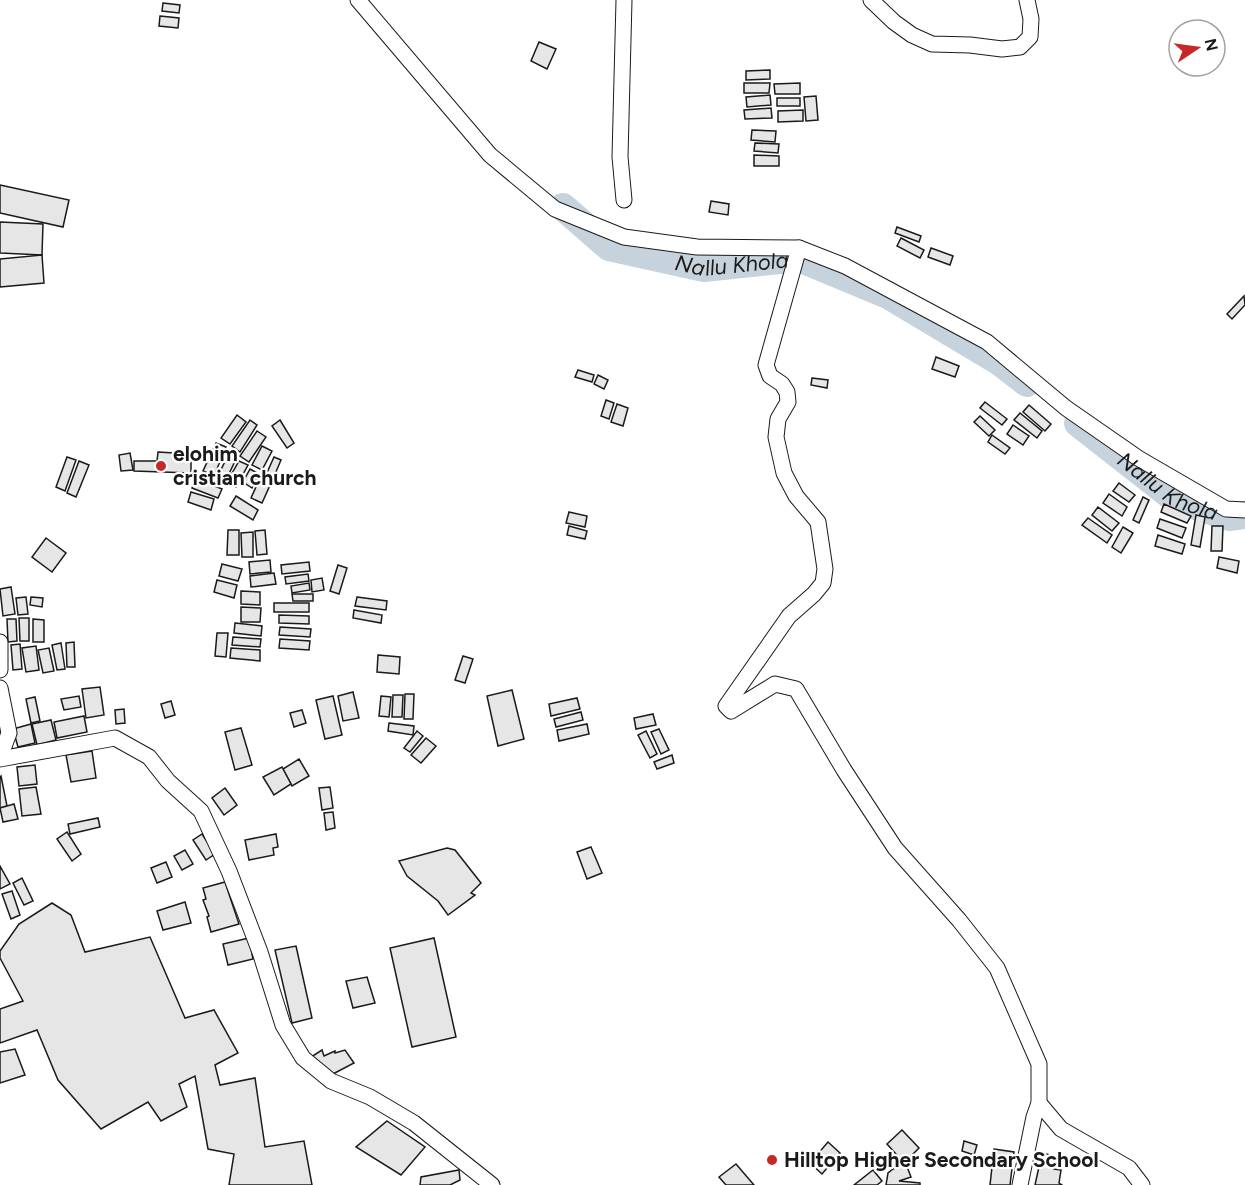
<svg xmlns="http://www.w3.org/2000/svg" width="1245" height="1185" font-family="Figtree,sans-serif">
<rect width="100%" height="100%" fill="#fff"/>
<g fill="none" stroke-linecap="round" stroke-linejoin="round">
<g stroke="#c6d2dc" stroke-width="28">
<path id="s1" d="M563,207L609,247L704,268L799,258L888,295L1000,362L1027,383"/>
<path id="s2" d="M1078,423L1175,499L1229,517L1245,515"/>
</g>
</g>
<g fill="#e6e6e6" stroke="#1a1a1a" stroke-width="1.5">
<polygon points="163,3 180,5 179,13 162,11"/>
<polygon points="160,16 179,18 178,28 159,26"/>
<polygon points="539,42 556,49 547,69 531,61"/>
<polygon points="770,70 770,79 746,80 746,71"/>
<polygon points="744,83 770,83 769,93 744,93"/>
<polygon points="800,83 800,94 775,94 774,84"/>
<polygon points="770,95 771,105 747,107 746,97"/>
<polygon points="816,96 818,120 806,121 804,97"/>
<rect x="777" y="98" width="23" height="8"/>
<polygon points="771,108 772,118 745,119 744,110"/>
<polygon points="803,110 803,121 778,122 778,111"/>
<polygon points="752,130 776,131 775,142 751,140"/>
<polygon points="755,143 779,144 778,153 754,151"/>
<polygon points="754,155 779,156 779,166 754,166"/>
<polygon points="0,185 69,200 63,227 0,213"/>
<polygon points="711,201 729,204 728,215 709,212"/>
<polygon points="0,222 43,224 42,255 0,253"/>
<polygon points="897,227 921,236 919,242 895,233"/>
<polygon points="901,238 924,250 920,258 897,246"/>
<polygon points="931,248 953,256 950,265 928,257"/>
<polygon points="42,255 44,283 0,287 0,259"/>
<polygon points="1244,296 1245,305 1232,319 1227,314"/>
<polygon points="936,357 959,366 955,377 932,369"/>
<polygon points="578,370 594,375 592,382 575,377"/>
<polygon points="598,375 608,380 604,389 594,384"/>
<polygon points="812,378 828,380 827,388 811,385"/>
<polygon points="606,400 614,403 609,419 601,416"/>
<polygon points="985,402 1007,419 1002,425 980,408"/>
<polygon points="617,404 628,408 623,426 611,422"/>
<polygon points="1029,405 1051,424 1045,431 1023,412"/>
<polygon points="1020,413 1042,431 1037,438 1014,420"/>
<polygon points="237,415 246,422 230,444 221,438"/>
<polygon points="980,416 995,430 989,436 974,422"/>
<polygon points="250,420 257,425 240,452 232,446"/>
<polygon points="280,420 294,443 287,448 272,426"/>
<polygon points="1013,425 1029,436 1023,445 1007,434"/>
<polygon points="257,431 266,437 249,462 240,456"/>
<polygon points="992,435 1010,448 1005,454 988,442"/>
<polygon points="216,443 226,447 214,476 203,471"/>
<polygon points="262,446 272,451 262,470 252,465"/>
<polygon points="230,451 238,455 225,482 217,478"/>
<polygon points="158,452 191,454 191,473 134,471 134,461 157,461"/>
<polygon points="130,453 133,470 121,471 119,455"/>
<polygon points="67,457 76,460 65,491 56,487"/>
<polygon points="274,457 281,460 273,479 266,475"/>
<polygon points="79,461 89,465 76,497 67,493"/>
<polygon points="239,461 248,465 236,487 227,482"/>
<polygon points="250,469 259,474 252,488 243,482"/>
<polygon points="196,478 222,489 218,498 192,488"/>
<polygon points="260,478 271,483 262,503 251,498"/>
<polygon points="1119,483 1135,495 1129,502 1113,491"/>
<polygon points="191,492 214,499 211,510 188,502"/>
<polygon points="1109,494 1127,507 1122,516 1103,503"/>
<polygon points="236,496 258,510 253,520 230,506"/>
<polygon points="1143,497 1149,500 1139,523 1133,520"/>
<polygon points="1164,504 1191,516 1187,523 1161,512"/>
<polygon points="1098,507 1119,523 1112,531 1092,515"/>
<polygon points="569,512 587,516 585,527 566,523"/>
<polygon points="1196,515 1205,517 1200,547 1191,545"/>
<polygon points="1088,518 1112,535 1107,543 1082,525"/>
<polygon points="1160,519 1186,528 1182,538 1157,528"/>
<polygon points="569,526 587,531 585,539 567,535"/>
<polygon points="1212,526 1223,526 1222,551 1211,551"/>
<polygon points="1123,527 1133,533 1121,553 1112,547"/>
<polygon points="228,530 239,530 239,555 227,555"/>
<polygon points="265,530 267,554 257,555 255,531"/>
<polygon points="253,532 253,557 242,557 241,533"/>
<polygon points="1158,535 1185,544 1182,554 1155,546"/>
<polygon points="46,538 66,553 52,572 32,557"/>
<polygon points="1219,557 1239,561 1237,573 1217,568"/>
<polygon points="270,560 271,572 250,574 249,562"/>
<polygon points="309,562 310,571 282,574 281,565"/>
<polygon points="222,564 242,569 238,581 219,576"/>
<polygon points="338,565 347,568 339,594 330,591"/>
<polygon points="274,573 276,584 251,587 250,576"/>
<polygon points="308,574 309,581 286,584 285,577"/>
<polygon points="322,578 324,590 312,592 311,580"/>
<polygon points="217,580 237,585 234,598 214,592"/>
<polygon points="309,583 310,590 292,593 291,586"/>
<polygon points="11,587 15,614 3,616 0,589"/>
<polygon points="241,591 260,592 260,605 241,604"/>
<polygon points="292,594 313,594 313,601 293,601"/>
<polygon points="26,597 28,614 18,615 16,598"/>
<polygon points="31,597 43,598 42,607 30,605"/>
<polygon points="357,597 387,601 386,610 355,606"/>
<rect x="274" y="603" width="35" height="9"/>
<polygon points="241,607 261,608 260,622 241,622"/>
<polygon points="354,610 382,615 381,623 353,618"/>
<polygon points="279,615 309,616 309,624 279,623"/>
<polygon points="19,618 29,618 29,641 20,641"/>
<polygon points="7,619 16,619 17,641 8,642"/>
<polygon points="33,619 44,620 44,642 33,642"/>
<polygon points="235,623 262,626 261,636 234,633"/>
<polygon points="280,627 311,629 310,637 279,635"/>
<polygon points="217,633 228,633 226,657 215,656"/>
<polygon points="233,637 261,639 260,647 232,645"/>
<polygon points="280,639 310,641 309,650 279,648"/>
<polygon points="74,642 75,667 67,667 66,643"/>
<polygon points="61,643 65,669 57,670 52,645"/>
<polygon points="20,644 22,669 13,670 11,645"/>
<polygon points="36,646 39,670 26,672 22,648"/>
<polygon points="49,648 54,671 43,673 38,650"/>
<polygon points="231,648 260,650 260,661 230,658"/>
<polygon points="378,655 400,657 399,674 377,672"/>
<polygon points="463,656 473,659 465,683 455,680"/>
<polygon points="100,687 104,715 86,718 82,689"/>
<polygon points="512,690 524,739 498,746 487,696"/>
<polygon points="353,692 359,718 343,721 338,696"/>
<polygon points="405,694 414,694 413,719 404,719"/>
<polygon points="393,695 403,695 402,717 392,717"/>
<polygon points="79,696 81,707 64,710 61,699"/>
<polygon points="333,696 342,735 325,739 316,700"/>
<polygon points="381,696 391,697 389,717 379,716"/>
<polygon points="35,697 40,721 31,723 26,699"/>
<polygon points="577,698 580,709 551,716 549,704"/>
<polygon points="171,701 175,715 165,718 161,704"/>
<polygon points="124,709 125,723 116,724 115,710"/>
<polygon points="302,710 306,723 294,727 290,713"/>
<polygon points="581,712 583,720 556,727 554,719"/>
<polygon points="653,714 656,725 636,729 634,718"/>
<polygon points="84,716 87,732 57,738 54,722"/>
<polygon points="51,720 56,740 37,745 32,724"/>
<polygon points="389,723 414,726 413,735 388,731"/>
<polygon points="31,724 35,743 18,747 13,729"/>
<polygon points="587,724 589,734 559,741 557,730"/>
<polygon points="241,728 252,765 235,770 225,732"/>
<polygon points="659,729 669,750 661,754 651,732"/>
<polygon points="417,731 423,736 410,752 404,748"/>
<polygon points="646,731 657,754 650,758 638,735"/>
<polygon points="426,738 436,746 421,763 411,755"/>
<polygon points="92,751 96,778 71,782 66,755"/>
<polygon points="672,755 674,763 657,769 654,762"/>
<polygon points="299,759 309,776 292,786 283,769"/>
<polygon points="35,765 37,784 19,786 17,767"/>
<polygon points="282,767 291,784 274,795 263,777"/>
<polygon points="1,776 7,806 0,808 0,777"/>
<polygon points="36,787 41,814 22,816 19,789"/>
<polygon points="330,787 333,808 322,810 319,788"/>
<polygon points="225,788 237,805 224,815 212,798"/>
<polygon points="14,804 18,819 3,822 0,808"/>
<polygon points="333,812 335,828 326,830 324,813"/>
<polygon points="98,818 100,827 70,834 68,824"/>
<polygon points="67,832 81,854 72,861 57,839"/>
<polygon points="202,834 215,854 206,860 193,840"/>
<polygon points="276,834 278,847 273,848 274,855 249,860 245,840"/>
<polygon points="591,847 602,873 587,879 577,852"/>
<polygon points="447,848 455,850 481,883 471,893 475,895 448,915 438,901 407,876 399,861"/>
<polygon points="185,850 193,864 182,870 174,856"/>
<polygon points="166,862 172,877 157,883 151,868"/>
<polygon points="0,866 10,884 0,889"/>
<polygon points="22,878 33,901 24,905 13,883"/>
<polygon points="225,882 239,924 211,932 207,917 209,916 203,900 206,899 203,888"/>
<polygon points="12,891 20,915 11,919 2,894"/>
<polygon points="185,902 191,923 163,930 157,911"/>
<polygon points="52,903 71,915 85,952 150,937 185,1018 214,1010 238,1053 215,1065 220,1085 255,1078 265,1147 304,1141 312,1185 229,1185 234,1154 208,1149 195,1076 179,1084 187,1107 161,1121 148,1102 101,1129 58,1080 37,1030 0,1043 0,1009 23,1001 0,958 0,951 19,924"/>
<polygon points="249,938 253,959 228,965 223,944"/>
<polygon points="434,938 456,1037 412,1047 390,948"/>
<polygon points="296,946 312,1018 292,1023 275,950"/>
<polygon points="367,977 375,1003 353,1008 346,981"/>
<polygon points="15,1049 25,1075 0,1083 0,1052"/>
<polygon points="322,1050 324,1056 335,1051 335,1053 345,1050 354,1063 331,1075 311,1057"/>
<polygon points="387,1121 425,1147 401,1175 356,1147"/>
<polygon points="902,1130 919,1148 904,1163 887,1144"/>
<polygon points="964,1141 977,1145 974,1155 962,1151"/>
<polygon points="828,1142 840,1153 822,1174 810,1163"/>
<polygon points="994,1149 1014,1152 1010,1185 990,1185"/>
<polygon points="1042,1153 1055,1156 1054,1169 1061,1170 1059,1183 1062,1185 1035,1185"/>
<polygon points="736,1164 754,1185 726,1185 719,1177"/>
<polygon points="906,1164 911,1177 899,1181 920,1183 920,1185 886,1185 888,1173 893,1169"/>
<polygon points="459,1170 460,1180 450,1185 420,1185 421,1177"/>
<polygon points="873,1170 882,1181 877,1185 854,1185"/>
</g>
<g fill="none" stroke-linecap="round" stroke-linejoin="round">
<g stroke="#1a1a1a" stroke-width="17">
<g id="minor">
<polyline points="358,0 490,155 555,209 624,237 697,247 799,248 845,266 987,342 1066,408 1138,458 1226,509 1245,510"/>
<polyline points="871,0 894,22 912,35 932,44 970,45 1002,49 1020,47 1030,37 1031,19 1027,0"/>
<polyline points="624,200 620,157 624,0"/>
<polyline points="799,248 766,365 770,376 782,384 787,392 788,402 778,419 776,437 784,473 796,496 818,522 825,569 823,583 814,594 789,616 726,706 731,711 775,684 796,689 844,770 895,848 959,920 997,968 1039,1064 1039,1103 1034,1117 1020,1185"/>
<polyline points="0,642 0,670"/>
<polyline points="0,688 9,733 0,757"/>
<polyline points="0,759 115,738 149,757 168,781 201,811 229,871 260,952 283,1025 303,1058 331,1081 370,1097 414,1123 492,1185"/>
<polyline points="1039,1103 1061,1129 1129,1168 1142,1185"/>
</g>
</g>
<use href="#minor" stroke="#fff" stroke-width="15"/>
</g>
<g fill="#c62828" stroke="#fff" stroke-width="2">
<circle cx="161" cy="466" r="6"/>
<circle cx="772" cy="1160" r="6"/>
</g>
<g text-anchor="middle" stroke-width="4.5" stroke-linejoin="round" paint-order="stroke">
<g font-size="21" font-weight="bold" fill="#1a1a1a" stroke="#fff" text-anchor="start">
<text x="173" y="461">elohim<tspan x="173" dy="24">cristian church</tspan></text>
<text x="784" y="1167">Hilltop Higher Secondary School</text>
</g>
<g font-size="22" font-style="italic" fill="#1a1a1a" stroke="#fff">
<text dy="8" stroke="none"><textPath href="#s1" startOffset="186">Nallu Khola</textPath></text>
<text dy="8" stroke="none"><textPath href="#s2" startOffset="111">Nallu Khola</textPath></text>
</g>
</g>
<g transform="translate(1197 48) rotate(77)"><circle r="28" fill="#ffffff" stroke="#a3a3a3" stroke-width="1.5"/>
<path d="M0-4.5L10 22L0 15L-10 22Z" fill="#c62828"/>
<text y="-9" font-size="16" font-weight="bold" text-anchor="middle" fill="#1a1a1a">N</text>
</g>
</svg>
